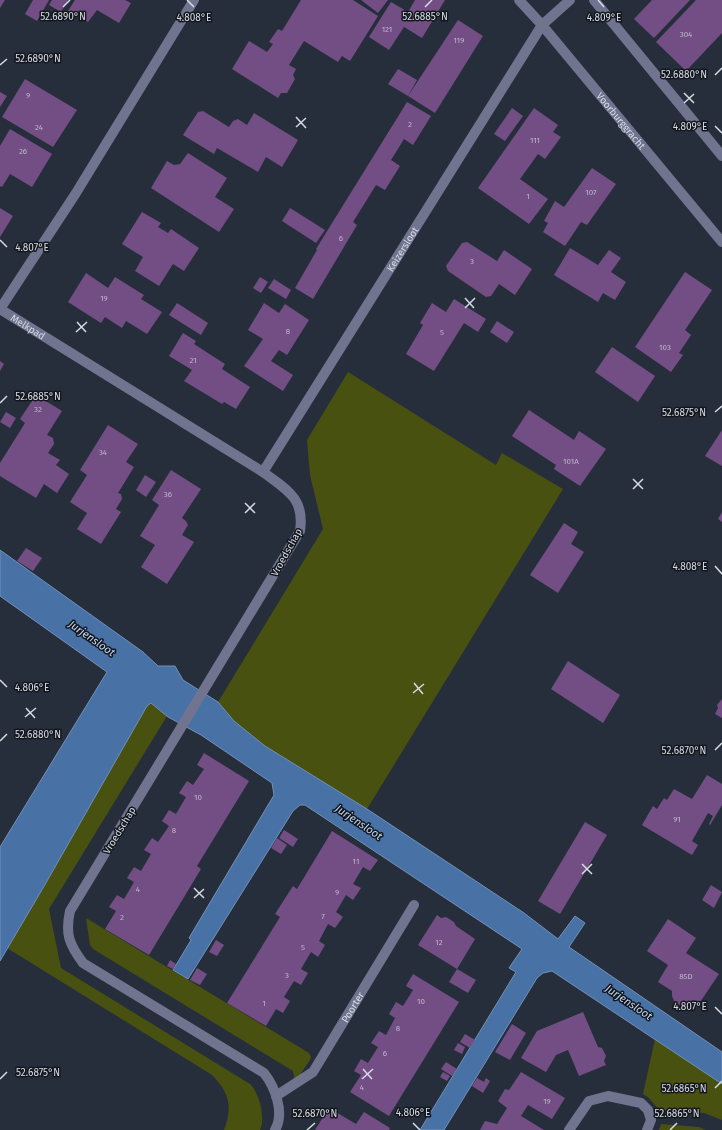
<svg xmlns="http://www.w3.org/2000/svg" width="722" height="1130" font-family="'Fira Sans',sans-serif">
<rect width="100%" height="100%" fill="#262e3b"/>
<g fill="#48510f">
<polygon points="348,372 496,465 502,453 563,489 367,809 265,746 234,721 218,702 323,529 310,475 307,440"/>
<path d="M151,703L167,716L49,909L61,968L250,1084C259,1092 266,1119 260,1130H224C233,1107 229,1092 212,1075L7,948L43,888L147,706Z"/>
<polygon points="86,918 309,1053 311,1057 310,1060 295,1082 293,1071 93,949 90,945"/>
<polygon points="655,1039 722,1084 722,1120 704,1113 659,1110 649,1098 643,1094"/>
<polygon points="661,1124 699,1127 705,1130 659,1130"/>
</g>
<polygon fill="#4871a5" stroke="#7391b8" points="0,550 143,652 158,666 175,666 183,680 218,702 234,721 265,746 367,809 524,913 558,939 575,916 585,923 569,947 722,1052 722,1084 552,971 543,973 537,978 444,1130 420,1130 516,972 509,968 522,949 305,805 300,805 293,811 188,979 173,970 191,940 189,938 274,795 272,783 201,735 168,717 151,703 147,706 43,888 0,961 0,847 107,672 0,596"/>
<g fill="#734e84">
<polygon points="0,0 5,0 0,8"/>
<polygon points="33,0 49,0 37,21 25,14"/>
<polygon points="52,0 68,0 61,12 49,5"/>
<polygon points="75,0 125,0 131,3 119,23 97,10 88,22 68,11"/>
<polygon points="301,0 353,0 378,16 350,61 342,56 338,62 304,41 289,65 296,69 293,75 295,79 287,93 281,93 278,98 232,69 249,41 267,52 273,44 269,42 278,29 282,31"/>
<polygon points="361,0 388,0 378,13"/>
<polygon points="415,0 445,0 422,38 404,27 389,50 369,37 391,2 408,12"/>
<polygon points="652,0 690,0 654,38 634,19"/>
<polygon points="696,0 722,0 722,33 686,71 656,42"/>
<polygon points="458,20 483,36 435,113 408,96"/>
<polygon points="398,69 417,80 408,96 388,84"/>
<polygon points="25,79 77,110 53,147 2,117"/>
<polygon points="0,92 7,96 0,107"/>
<polygon points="407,102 431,116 413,145 404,139 391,160 400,166 385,190 376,185 353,222 357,225 313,299 295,288 317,250 316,249"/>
<polygon points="512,108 523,116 505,141 494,134"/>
<polygon points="534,108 558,125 553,132 561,137 545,159 538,154 520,179 548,199 529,224 478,188"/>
<polygon points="203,111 229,127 233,121 238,119 247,125 254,113 298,140 282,167 266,157 258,172 217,148 214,154 183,135 198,112"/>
<polygon points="10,129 52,154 32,187 10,174 2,187 0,186 0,146"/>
<polygon points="188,153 227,178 215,197 234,209 219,232 151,188 167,161 174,165 180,164"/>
<polygon points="592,168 616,184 587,225 581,222 565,246 543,232 548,223 544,221 555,201 564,207"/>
<polygon points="0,208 13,216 0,237"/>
<polygon points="290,208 325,230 316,243 282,221"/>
<polygon points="142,212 161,223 158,227 168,233 171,229 199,248 184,271 173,264 159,286 135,271 143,257 122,244"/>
<polygon points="467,242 497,261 504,250 532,269 515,295 499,284 491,296 486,297 448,271 446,266 462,243"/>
<polygon points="570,248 598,265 609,250 621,258 611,272 626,282 615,300 603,293 598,302 554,275"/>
<polygon points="685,272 712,290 685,330 691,335 679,353 683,355 671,372 635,347"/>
<polygon points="86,273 108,288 115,277 144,295 141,299 162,312 147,334 126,321 122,328 105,317 101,323 68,302"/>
<polygon points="260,277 268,282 261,293 253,288"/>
<polygon points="274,279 291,290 286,299 268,288"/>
<polygon points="454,299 486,319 478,332 464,323 434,371 406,354 423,325 420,323 432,303 446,312"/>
<polygon points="177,303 208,323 201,335 169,315"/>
<polygon points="264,303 279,313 285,304 309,320 287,355 279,350 271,361 293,375 283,391 244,366 263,339 248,330"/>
<polygon points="497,321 514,332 507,343 490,332"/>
<polygon points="183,333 196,341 194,344 225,364 222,369 250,387 236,409 224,402 222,404 184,381 192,370 169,356"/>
<polygon points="612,347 655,376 638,402 595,372"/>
<polygon points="0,361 4,364 0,371"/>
<polygon points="36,395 62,411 47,435 53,438 54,444 48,453 60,460 56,465 69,474 57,493 44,484 36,498 0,476 0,463 25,423 20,419"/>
<polygon points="529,410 574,440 579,431 606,449 580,486 554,469 556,465 512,436"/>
<polygon points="6,412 16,418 10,428 0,422"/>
<polygon points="108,425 138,444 126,462 134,467 118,493 121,494 122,499 116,509 121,512 101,544 77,529 87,513 70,502 87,475 80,470"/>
<polygon points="722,430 722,466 705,456"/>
<polygon points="171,470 201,489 182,518 186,521 188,525 182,535 194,542 167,584 141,567 155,545 140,536 159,505 152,500"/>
<polygon points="145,475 156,482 146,497 136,490"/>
<polygon points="722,512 722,522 718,519"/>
<polygon points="564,523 578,532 571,544 584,552 558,593 530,575"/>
<polygon points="26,548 42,558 33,571 17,561"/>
<polygon points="568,661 620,695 603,723 551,689"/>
<polygon points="722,699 722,718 715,714 718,708 717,705"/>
<polygon points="204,753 249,781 197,866 201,869 149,955 105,929 116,911 109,907 117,895 124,899 134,882 127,878 134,867 141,871 151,854 144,850 152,838 158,842 169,826 162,821 169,810 176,814 186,797 179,793 187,781 193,785 204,769 197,765"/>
<polygon points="707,775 722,784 722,805 710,825 709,824 713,816 708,813 692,841 698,845 692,855 642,825 653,806 657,809 664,798 667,800 674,789 692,799"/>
<polygon points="585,822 607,835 560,914 538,901"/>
<polygon points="284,830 298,839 293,847 279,838"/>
<polygon points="332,831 378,860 370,871 363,867 353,884 361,888 353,900 346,895 336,912 343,917 335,928 328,924 319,941 325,945 318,957 311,952 301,969 308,973 301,985 294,981 284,997 290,1001 283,1013 276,1009 266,1026 227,1003 280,917 275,914 293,886 297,889"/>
<polygon points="277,838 287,845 281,854 271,848"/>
<polygon points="711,885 722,892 714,908 702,900"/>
<polygon points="437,915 441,918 446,917 454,922 456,926 475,939 457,969 476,980 468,993 449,982 457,969 418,945"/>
<polygon points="668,919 696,938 686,953 719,974 696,1008 691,1004 683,1006 675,1003 672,996 672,991 658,982 668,965 647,951"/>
<polygon points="216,940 224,945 217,956 209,952"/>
<polygon points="170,960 176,964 173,969 167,966"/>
<polygon points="197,968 207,974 200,985 190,980"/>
<polygon points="413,974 459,1002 389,1116 350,1092 361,1075 354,1071 361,1059 368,1063 378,1047 371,1043 379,1031 386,1035 395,1018 389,1014 396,1002 403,1006 413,990 406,986"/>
<polygon points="583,1012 598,1047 602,1048 606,1056 604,1061 606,1065 579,1076 568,1050 556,1055 546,1072 521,1058 537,1031"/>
<polygon points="512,1024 526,1033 510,1060 495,1052"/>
<polygon points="465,1034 475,1040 470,1048 460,1042"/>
<polygon points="458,1043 465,1047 462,1054 454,1050"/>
<polygon points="446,1062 457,1069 452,1076 441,1069"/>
<polygon points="443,1072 450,1076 447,1081 440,1077"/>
<polygon points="521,1072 565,1098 552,1119 528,1105 521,1116 544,1130 480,1130 485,1121 497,1124 507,1108 498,1101 505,1089 509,1090"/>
<polygon points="477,1078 484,1082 486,1078 490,1081 483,1093 472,1086"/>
<polygon points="329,1108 356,1124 364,1112 390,1128 389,1130 315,1130"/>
</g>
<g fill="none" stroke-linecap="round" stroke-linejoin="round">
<g stroke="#71748f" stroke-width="10">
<path id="s1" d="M194,0L76,193L0,309L263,472C287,490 305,498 300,531L70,911C65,934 69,944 83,963L264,1073C275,1087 285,1113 275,1130"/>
<path id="s2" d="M519,0L542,25L722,242"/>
<polyline points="594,0 722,156"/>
<path id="s3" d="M263,472L542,25L570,0"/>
<path id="s4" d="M276,1096L313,1072L414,905"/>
<polyline points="569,1130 589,1101 608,1096 641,1103 648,1110 651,1120 647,1130"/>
</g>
</g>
<path fill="none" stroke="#d6dbe4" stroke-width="1.5" d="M187,0L194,7M598,0L604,7M63,7L70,0M425,7L432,0M0,65L7,59M715,75L722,68M684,93L694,103M684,103L694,94M296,117L306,128M715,126L722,133M296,127L306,118M0,240L7,247M465,298L474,308M465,308L475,298M77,322L86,332M76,332L87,322M0,403L7,396M715,412L722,406M633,479L643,489M633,489L643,479M245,503L255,513M245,513L255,503M715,566L722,574M0,680L7,687M414,683L423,694M413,693L424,684M26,708L35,718M25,717L36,708M0,741L7,734M715,750L722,743M582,864L592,874M582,874L592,864M194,888L204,898M194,898L204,889M715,1007L722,1014M363,1069L372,1079M0,1079L7,1072M362,1079L373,1069M715,1088L722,1081M413,1123L420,1130M307,1130L315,1123M670,1130L677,1123"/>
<g text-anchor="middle" stroke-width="3" stroke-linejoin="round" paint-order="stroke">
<g font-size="8" fill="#bdb8cc">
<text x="387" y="32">121</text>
<text x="686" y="37">304</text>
<text x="459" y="43">119</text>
<text x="28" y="98">9</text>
<text x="410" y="127">2</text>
<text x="39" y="130">24</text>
<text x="535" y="143">111</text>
<text x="23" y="154">26</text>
<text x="591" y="195">107</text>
<text x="528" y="199">1</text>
<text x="341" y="241">6</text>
<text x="472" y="264">3</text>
<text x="104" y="301">19</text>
<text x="288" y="334">8</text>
<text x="442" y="335">5</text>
<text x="665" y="350">103</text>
<text x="193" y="363">21</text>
<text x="38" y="412">32</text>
<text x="103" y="455">34</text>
<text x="571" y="464">101A</text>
<text x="168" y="497">36</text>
<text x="198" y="800">10</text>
<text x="677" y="822">91</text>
<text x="174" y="833">8</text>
<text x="356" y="864">11</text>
<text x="138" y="892">4</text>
<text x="337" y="895">9</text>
<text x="323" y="919">7</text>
<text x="122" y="920">2</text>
<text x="439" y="945">12</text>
<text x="303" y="950">5</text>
<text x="287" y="978">3</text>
<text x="686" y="979">85D</text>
<text x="421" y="1004">10</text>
<text x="264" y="1006">1</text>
<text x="398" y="1031">8</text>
<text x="385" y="1056">6</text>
<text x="362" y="1090">4</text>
<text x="547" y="1104">19</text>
</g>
<g font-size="10" fill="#d6dbe4" stroke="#13161c">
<text dy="4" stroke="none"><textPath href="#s2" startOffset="158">Voorburggracht</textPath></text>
<text dy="4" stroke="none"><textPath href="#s3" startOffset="263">Keizersloot</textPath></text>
<text dy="4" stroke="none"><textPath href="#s1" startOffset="398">Melkpad</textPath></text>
<text transform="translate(286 552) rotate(-61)" y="4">Vroedschap</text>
<text transform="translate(119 830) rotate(-59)" y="4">Vroedschap</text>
<text dy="4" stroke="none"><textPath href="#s4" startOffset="120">Poorter</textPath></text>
</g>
<g font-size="11" font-style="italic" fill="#c1d9f8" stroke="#13161c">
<text transform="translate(92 638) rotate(35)" y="4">Jurjensloot</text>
<text transform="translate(359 822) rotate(34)" y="4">Jurjensloot</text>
<text transform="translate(629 1002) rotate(34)" y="4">Jurjensloot</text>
</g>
</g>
<g font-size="10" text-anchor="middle" fill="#d6dbe4" stroke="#13161c" stroke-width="3" stroke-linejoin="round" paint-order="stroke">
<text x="63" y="20">52.6890°N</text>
<text x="425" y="20">52.6885°N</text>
<text x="194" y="21">4.808°E</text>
<text x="604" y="21">4.809°E</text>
<text x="38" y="62">52.6890°N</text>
<text x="684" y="78">52.6880°N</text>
<text x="690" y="130">4.809°E</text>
<text x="32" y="251">4.807°E</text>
<text x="38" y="400">52.6885°N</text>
<text x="684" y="416">52.6875°N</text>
<text x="690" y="570">4.808°E</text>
<text x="32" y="691">4.806°E</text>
<text x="38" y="738">52.6880°N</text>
<text x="684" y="754">52.6870°N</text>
<text x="690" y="1010">4.807°E</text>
<text x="38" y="1076">52.6875°N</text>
<text x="684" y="1092">52.6865°N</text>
<text x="413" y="1116">4.806°E</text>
<text x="315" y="1117">52.6870°N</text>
<text x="677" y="1117">52.6865°N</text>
</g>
</svg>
